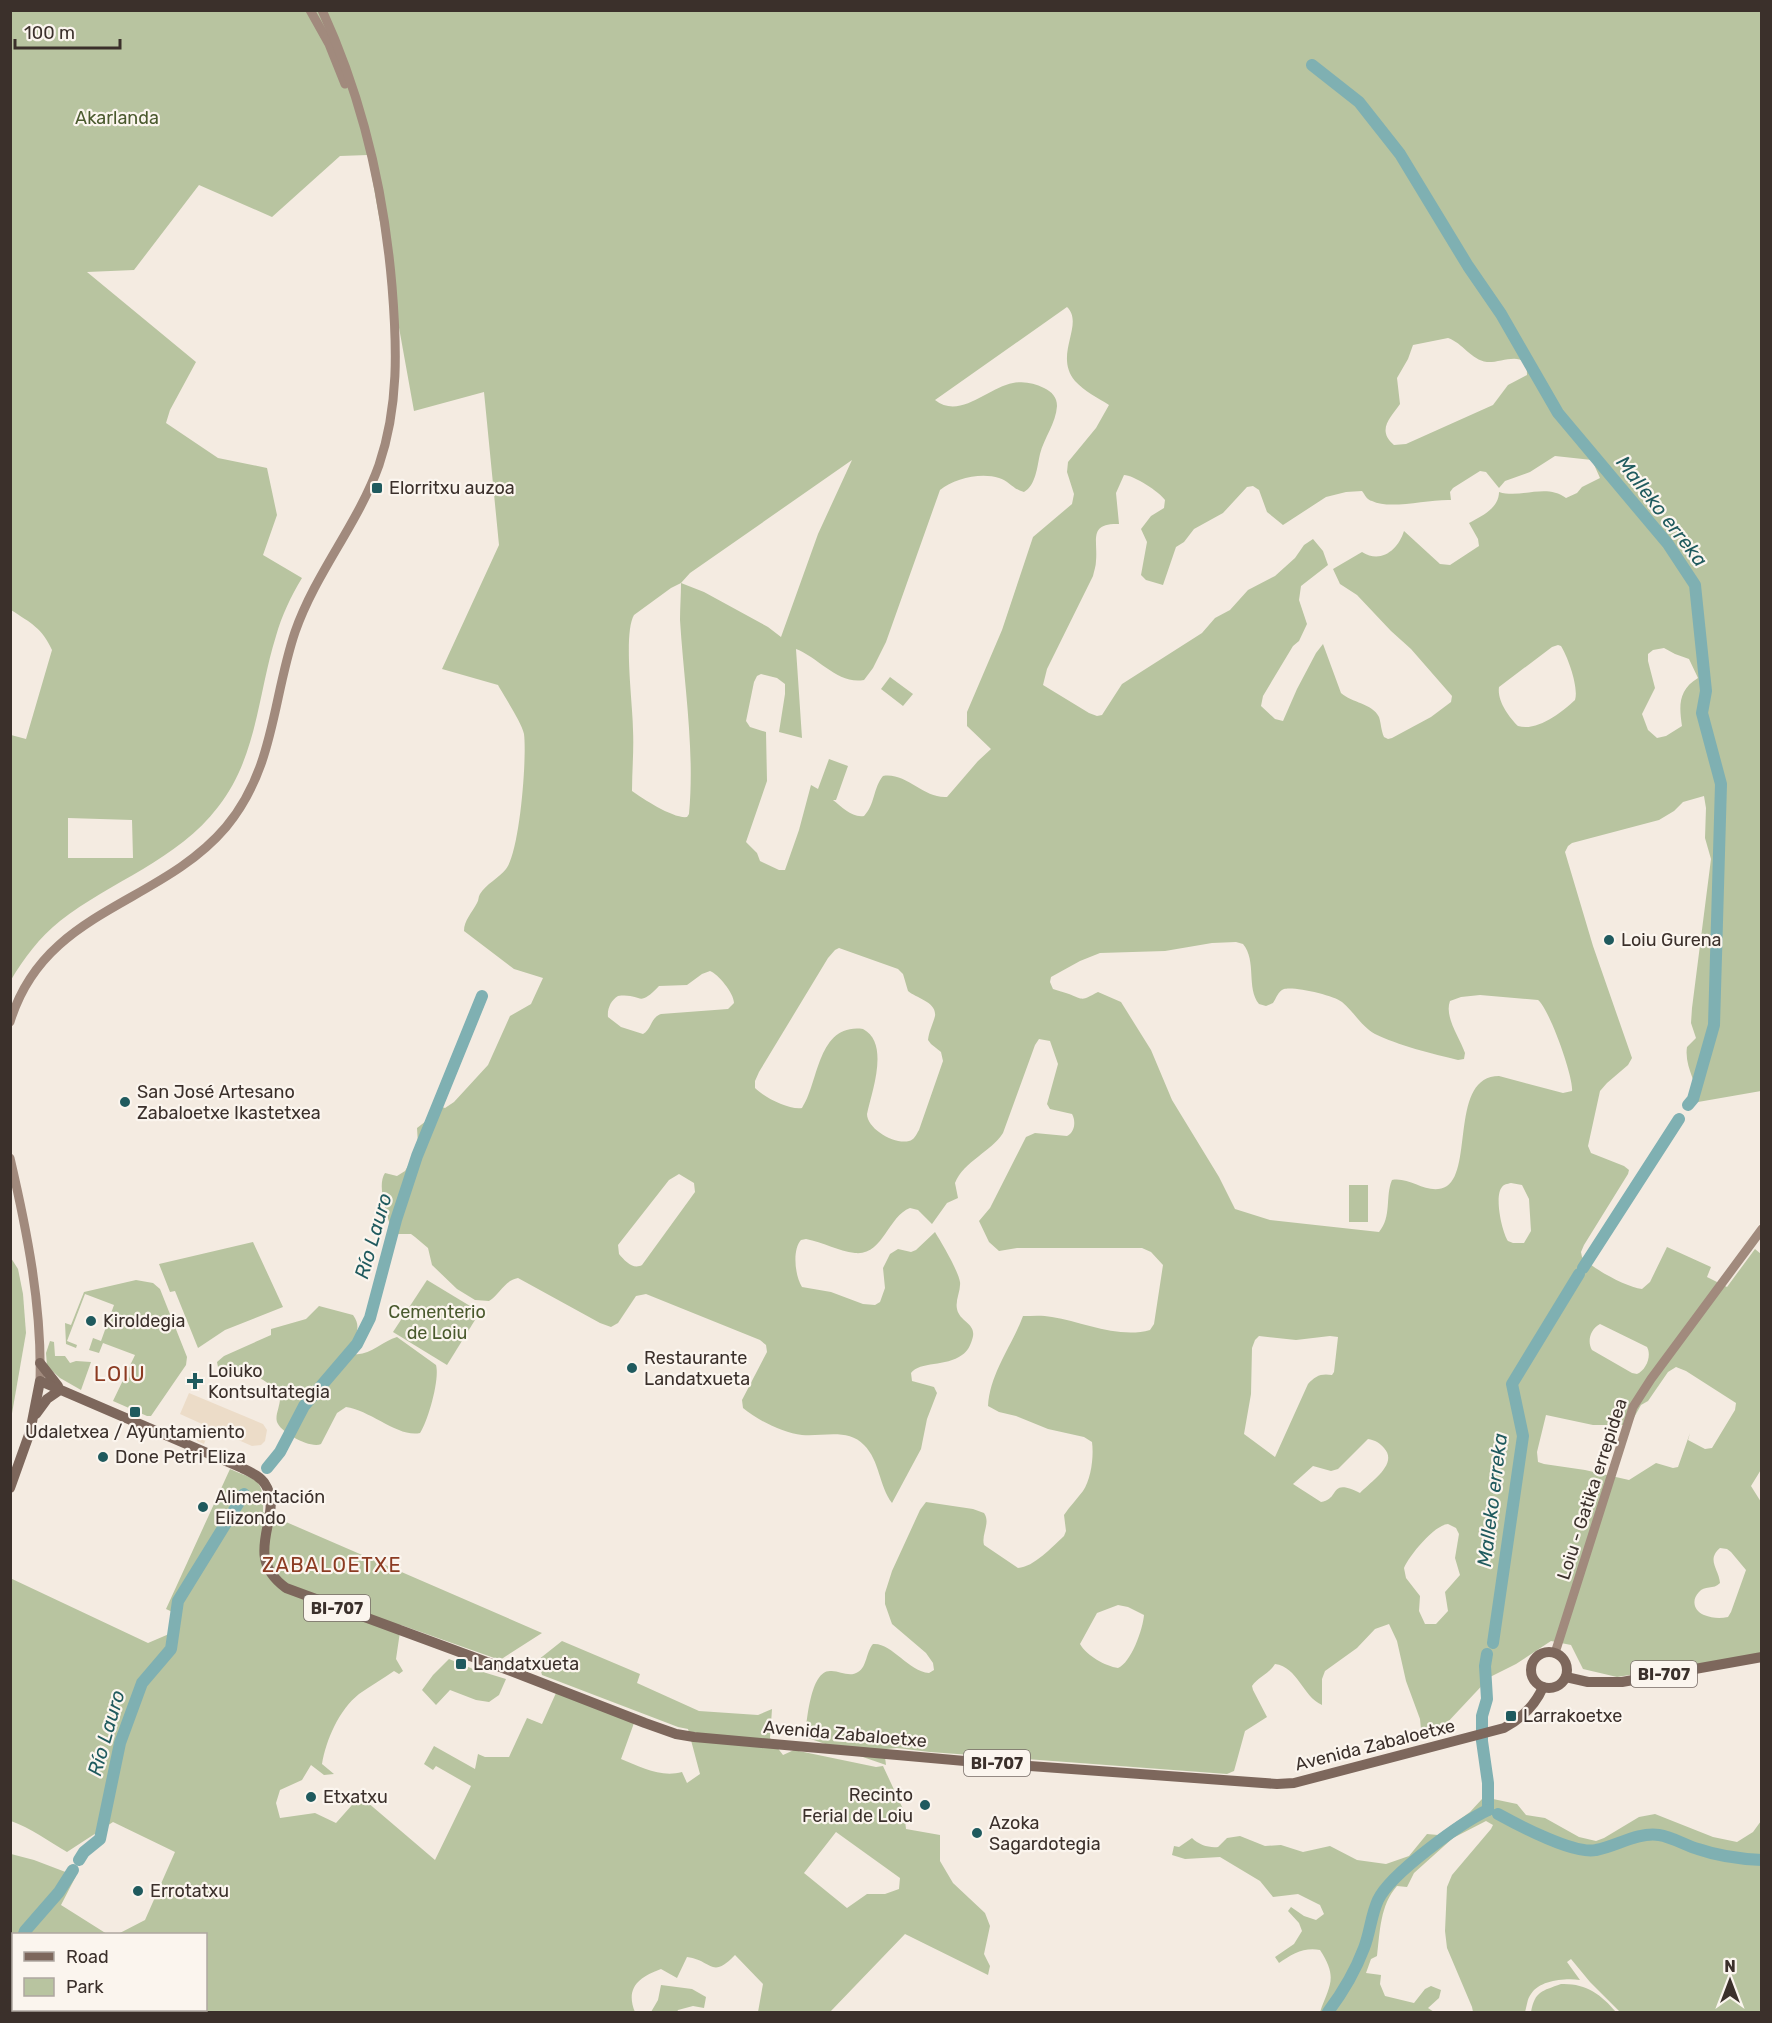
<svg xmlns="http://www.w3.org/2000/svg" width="1772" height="2023" font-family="Rubik,sans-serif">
<rect width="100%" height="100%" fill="#f4ebe1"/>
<g fill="#b8c4a0" fill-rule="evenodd">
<path d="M11,11H1761V1091L1698,1102C1698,1083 1684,1067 1687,1047L1696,1038L1691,1023L1692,1008L1711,859L1705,838L1706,808L1704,796L1683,802L1674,811L1659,820L1572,843L1568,846L1565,852L1593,946L1632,1058L1628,1065L1607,1083L1600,1091L1588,1146L1591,1153L1624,1166L1629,1170L1628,1174L1584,1245L1581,1252L1582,1257C1593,1269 1626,1287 1642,1289L1650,1282L1667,1247L1711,1267L1707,1277L1727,1287L1755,1249L1761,1254L1762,1468L1751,1486L1761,1502V1654L1617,1677L1583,1669L1571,1645L1551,1641L1516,1664L1490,1677L1445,1725L1419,1733L1421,1729L1420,1719L1406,1681L1397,1641L1389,1624L1375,1629L1357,1648L1325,1671L1322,1679V1705C1302,1696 1298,1667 1275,1664C1269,1674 1258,1677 1252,1686L1253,1690L1267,1717L1245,1731L1234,1771L1227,1774L930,1752L897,1748L887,1749L885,1757L886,1765L805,1737C807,1722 810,1671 830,1671C839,1670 849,1678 858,1672C867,1667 866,1652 873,1644C891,1642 908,1671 929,1673L934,1670L933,1663L926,1653L892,1624L885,1604V1593L892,1571L920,1510L926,1502L973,1509L984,1513C991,1523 981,1534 984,1545L1018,1568C1034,1567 1052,1547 1064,1536L1066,1531L1064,1515C1070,1506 1077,1499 1083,1491C1091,1479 1094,1457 1092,1442L1084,1437L1048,1429L1016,1416L999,1412L988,1406C990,1373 1012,1346 1023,1316C1033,1316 1042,1315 1052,1317C1083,1322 1119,1339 1150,1330L1154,1324L1163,1265L1151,1252L1142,1248H1017L999,1251L989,1242L979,1221L990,1208L1026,1137L1035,1133L1067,1136C1075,1132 1076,1121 1072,1114L1050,1109L1047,1104L1058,1064L1050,1041L1039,1039L1035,1045L1003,1133C991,1152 964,1161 955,1183L958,1198L947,1203L932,1224L918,1210L910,1208C888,1216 883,1256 855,1253C838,1251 823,1242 806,1239L801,1240C792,1250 795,1276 802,1287L831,1292L863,1304L875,1305L880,1302L885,1288L883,1268L890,1254L898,1249L911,1252L916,1250L935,1232C941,1242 958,1270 960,1282C961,1291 955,1300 957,1309C960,1323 978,1323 972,1340C970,1346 968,1351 962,1355C946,1367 920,1361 911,1373L912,1381L934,1387L937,1393L927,1419L921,1449L892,1503C879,1486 880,1461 864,1445C848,1428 822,1437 802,1435C783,1433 757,1420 743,1408L742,1400L767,1352L766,1345L760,1340L646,1294L636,1296L618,1323L611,1327L600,1323L518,1278C505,1280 500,1294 489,1301L475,1300L457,1289L432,1265L428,1248L415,1237L411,1234H394L392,1232C388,1217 376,1186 385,1173L397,1176L405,1171L415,1154L418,1144L417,1128L430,1118L439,1106L445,1108L454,1102L488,1065L510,1016L531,1004L543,978L514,969L464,931C464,920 472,913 477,903C479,900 478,897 480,894C486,884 499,878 506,869C520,851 527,757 524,734C522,723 504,696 498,685L442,669L499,545L484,392L414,411L368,155L340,156L272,217L199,185L134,270L87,272L196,362L170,410L166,423L218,458L267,468L277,515L263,555L302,578C291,596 282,615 276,636C258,693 257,758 218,807C178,860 111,881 60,921C39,938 24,958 11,980V735L26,739L52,650C42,628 31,623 11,610ZM1067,307C1085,324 1053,355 1075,381C1084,391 1098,398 1109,405L1096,428L1068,462L1067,472L1074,494L1072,504L1033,537L1002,630L967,712V726L991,749L978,761L947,797C924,799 906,772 883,776C873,788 875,805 864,816C852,818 842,807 833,800H836L848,766L829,759L818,789L811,785L799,830L785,870H779L760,861L757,853L746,842L767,781L766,732L750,727L746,721L754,682L757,676L761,674L777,678L785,684V694L779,732L802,738L796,649C818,657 838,685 864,680L873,668L886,642L940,490C954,478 982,472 999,478C1009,481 1014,490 1024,492C1036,485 1037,467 1040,454C1044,438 1056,423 1057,406C1057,397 1052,392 1044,388C1034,383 1024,381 1013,383C989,387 960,420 935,400ZM1448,338C1463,343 1471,360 1487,362C1498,363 1516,354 1524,362C1527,365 1527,371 1527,375L1508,385L1493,405L1406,444L1394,445C1376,430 1391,417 1400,404L1397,378L1408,359L1413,345ZM1555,456L1592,460L1600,478L1582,487L1577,493L1566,498C1546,483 1521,499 1499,492C1499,508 1482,516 1469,523L1478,539L1479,546L1450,565L1440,564L1404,531C1398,550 1381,564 1362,552L1333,569L1340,584L1357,595L1391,631L1411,649L1452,696L1451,702L1431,717L1392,738L1388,739L1384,737C1381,730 1381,723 1379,717C1372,703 1352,703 1341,693L1323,644L1316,653L1297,689L1283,721L1275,719L1261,706L1263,696L1293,646L1299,641L1307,624L1299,600L1301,586L1328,565L1323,551L1313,539L1304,545L1295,558L1275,576L1248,590L1230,610L1215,618L1202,633L1122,684L1102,715L1097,716L1089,713L1043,685L1047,669L1093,576C1094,571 1096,566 1096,561C1098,540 1088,523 1119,524L1116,493L1124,475C1133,475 1160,492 1165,500L1164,508L1151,516L1141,529L1147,542L1141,575L1146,580L1163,585L1176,547L1184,542L1194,529L1223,513L1247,487L1253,486L1259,490L1267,512L1283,525L1326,497L1346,492L1362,491C1365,495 1367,500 1372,501C1390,510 1428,499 1451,500L1450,492L1453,488L1480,471L1486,472L1499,488L1505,481L1530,472ZM852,460L818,534L781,637L768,627L704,592L681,583L690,573ZM681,583C681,595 680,608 680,620C684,685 695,749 689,814L687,817C674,819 643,799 632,791C632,771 634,750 633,730C633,705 623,634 634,615L671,588ZM1558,645L1561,646C1568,657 1579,688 1575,700C1562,712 1537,732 1518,726C1509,717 1497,701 1499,687L1552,647ZM1664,648L1675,654L1689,659L1698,678C1678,690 1679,706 1682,726L1666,736L1657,738L1648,730L1642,714L1655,688L1648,661V654L1653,650ZM68,818L132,820L133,858H68ZM1236,942L1243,944C1257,961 1246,988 1259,1004L1266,1006L1273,1003C1276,999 1278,991 1284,989C1293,986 1334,995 1342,1002C1354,1012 1361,1026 1375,1034C1397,1045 1433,1054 1458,1060L1464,1059L1465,1053C1460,1038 1444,1017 1450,1001L1461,997L1480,995L1538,1000C1549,1008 1574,1078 1572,1091L1563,1093L1499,1076C1450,1076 1473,1169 1447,1186C1429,1197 1410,1176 1392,1180C1385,1196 1392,1217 1379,1232L1270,1220L1235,1209L1219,1177L1172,1100L1151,1050L1121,1002L1098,992C1082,1000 1085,1001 1069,994C1064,992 1058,991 1053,989L1050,982L1051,977L1080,961L1100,953L1165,951L1212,943ZM839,948L898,969L903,974L908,991C916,998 937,1002 935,1016C933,1024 929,1031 928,1040L931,1044L941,1052L943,1061L919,1130C916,1135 914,1140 909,1141C895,1145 867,1129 867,1114C872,1091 890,1043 863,1029C817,1023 819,1083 802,1108C789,1110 765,1098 755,1088V1081L759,1072L828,958L835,950ZM710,971C718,974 734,993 734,1003L728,1009L661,1014C650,1018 652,1029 643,1034L621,1027L608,1017C607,1009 611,1000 618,996C643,993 637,1009 659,986L687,985L702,974ZM679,1174L694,1183L695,1192L642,1265C633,1270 625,1261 619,1254L618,1245L669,1180ZM1511,1183L1522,1185L1529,1199L1531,1231L1524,1243H1513L1508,1241C1502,1232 1494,1196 1502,1187C1504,1184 1507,1184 1511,1183ZM1600,1324L1647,1347C1652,1356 1646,1370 1637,1374L1632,1373L1592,1350C1587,1342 1590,1329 1600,1324ZM1259,1336L1296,1340L1330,1336L1338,1337L1334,1372L1332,1375C1321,1373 1315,1376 1308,1384L1275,1457L1244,1434L1251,1394L1252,1348L1255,1340ZM1676,1367L1686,1371L1736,1403L1735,1410L1712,1448L1705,1449L1688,1440L1690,1433L1678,1467L1673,1468L1656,1463L1629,1480L1585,1470L1544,1464L1538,1462L1537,1452L1546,1415L1593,1425H1624L1632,1421L1641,1405L1648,1401L1668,1372ZM1368,1439C1375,1440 1380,1443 1384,1448C1399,1464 1370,1482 1360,1493C1328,1477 1341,1499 1321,1502L1293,1484L1313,1466L1331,1471L1338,1469ZM1448,1524L1456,1528L1459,1534L1455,1558L1460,1575L1445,1592L1448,1611L1436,1624H1425L1419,1611L1420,1596L1406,1578L1404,1568C1409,1556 1434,1525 1448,1524ZM1720,1548L1727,1549L1731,1552L1746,1570L1731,1612L1728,1617C1719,1619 1712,1618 1704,1615C1694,1611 1691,1600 1699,1592C1704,1585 1714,1590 1720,1583C1719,1569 1706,1560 1720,1548ZM1118,1605L1128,1607L1144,1615C1143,1629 1131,1663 1118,1668C1105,1666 1087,1656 1080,1644L1097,1613Z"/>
<polygon points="890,677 913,694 903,706 881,689"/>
<rect x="1349" y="1185" width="19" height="37"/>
<polygon points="253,1242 283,1307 225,1330 198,1348 175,1291 170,1292 159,1264"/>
<polygon points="11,1258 18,1269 23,1294 26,1333 11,1419"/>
<polygon points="136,1280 153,1283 160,1289 187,1357 186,1365 151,1416 147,1416 113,1401 135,1355 103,1343 99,1353 89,1350 93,1338 101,1341 114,1305 85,1294 67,1341 77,1345 76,1348 66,1344 65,1323 71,1325 84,1292"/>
<polygon points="427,1280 480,1312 447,1365 393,1332"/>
<path d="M319,1306L353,1315C362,1327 355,1335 352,1347L355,1354C369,1356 383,1341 397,1337L436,1365C440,1379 428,1421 420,1433C399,1438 370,1410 346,1407L337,1413L321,1444C311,1449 281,1433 277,1422C274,1413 285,1399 277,1391C269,1383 257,1375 245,1373C236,1372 226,1372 218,1367L217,1362L224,1356L271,1335V1329L306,1319Z"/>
<polygon points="50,1341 54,1342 55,1356 65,1356 70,1363 76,1361 91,1362 81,1390 60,1378 47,1366 46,1353"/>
<path d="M230,1469C258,1481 264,1479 263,1512L542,1633L500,1660L401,1625L396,1659L403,1671L399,1674L394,1671C383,1679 370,1686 359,1694C339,1710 326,1740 322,1764L334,1774L324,1775L311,1765L302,1780L280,1790L276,1803L280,1818L315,1813L336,1823L360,1796L435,1860L471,1786L436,1766L433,1770L424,1764L434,1746L475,1769L478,1754L485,1757H509L527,1718L542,1724L556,1693L634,1723L621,1759C641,1767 661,1778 682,1772L687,1783L700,1774L688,1729L678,1727L542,1675L538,1660L562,1641L640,1674L637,1683L699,1711L758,1715L772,1709L770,1738L783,1755L794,1750L876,1767L883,1766L904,1811L906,1829L940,1835V1861L953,1883L985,1913L990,1926L984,1954L990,1966L988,1975L905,1934L830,2012H758L763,1984L735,1955C711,1980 712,1960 687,1957L677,1978L661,1969C639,1977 625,1988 635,2012H11V1854L34,1860L76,1876L61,1905L107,1934H14V2010H206V1934H118L145,1920L175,1852L113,1822L67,1852C48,1841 31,1828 11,1821L10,1578L148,1643L176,1631L181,1616L166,1609ZM836,1832L900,1878L899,1889L885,1894H867L847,1908L804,1873Z"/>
<polygon points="449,1659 473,1669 506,1679 499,1695 489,1702 476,1700 450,1690 436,1705 422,1690 433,1675"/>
<path d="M1482,1799H1493L1517,1804L1526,1815L1545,1818L1579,1837L1596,1841L1604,1838L1639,1817L1655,1814L1713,1837L1737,1842L1753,1832L1761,1821V2012H1620L1590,1982L1571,1959L1567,1962L1580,1980C1565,1978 1540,1980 1531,1994C1527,1999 1527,2006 1525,2012H1473L1472,2007L1447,1948L1445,1931L1447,1887L1452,1875L1491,1829L1493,1825L1486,1821L1453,1838L1414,1873L1407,1887L1397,1886C1380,1905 1380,1932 1377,1956L1371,1959L1366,1973L1381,1975L1380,1984L1385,1996L1414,2003L1425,1989L1431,1986L1441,1990L1439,1998L1428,2008L1434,2012H1320C1330,1984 1338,1978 1320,1950C1304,1947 1292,1954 1279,1963L1275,1957L1294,1944L1302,1931L1299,1923L1288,1911L1291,1907L1304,1916L1316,1920L1324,1914L1320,1905L1298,1894L1273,1897L1260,1881L1220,1857L1185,1859L1172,1855L1174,1846L1179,1847L1192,1838C1199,1845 1209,1848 1218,1847L1227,1838L1240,1836L1265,1846L1281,1845L1303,1852L1330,1846L1357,1860L1386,1864L1409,1856L1427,1834L1438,1835L1470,1812Z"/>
<path d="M1561,1984C1585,1983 1601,1994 1616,2012H1531C1535,1991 1542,1991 1561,1984Z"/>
<polygon points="661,1985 692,1989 706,1997 704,2008 693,2006 678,2010 677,2012 651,2012 658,2000"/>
</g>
<polygon fill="#ecdcc8" points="189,1393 263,1424 267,1430 265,1441 261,1445 252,1446 213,1429 208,1433 204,1444 197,1441 202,1424 180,1414"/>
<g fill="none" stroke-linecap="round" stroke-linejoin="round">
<g stroke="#7fb0b2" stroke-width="12">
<polyline points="1312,65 1359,102 1400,154 1468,266 1501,314 1558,413 1668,544 1695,585 1706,691 1702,713 1721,784 1714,1025 1693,1099 1688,1105"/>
<polyline points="1583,1268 1679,1119"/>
<polyline points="267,1468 280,1452 304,1406 357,1344 370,1318 396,1220 417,1156 482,996"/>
<polyline points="1493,1643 1523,1436 1512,1384 1579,1274"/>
<polyline points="1487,1654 1485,1666 1487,1699 1482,1716 1482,1741 1488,1783 1488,1810"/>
<path d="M1498,1814C1518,1825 1575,1855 1596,1850C1617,1846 1637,1832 1659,1835C1672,1837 1685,1845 1698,1849C1718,1856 1740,1859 1762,1860"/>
<polyline points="79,1860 84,1852 100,1839 120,1743 142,1683 171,1649 178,1601 244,1494"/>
<polyline points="24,1934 25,1931 59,1892 73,1870"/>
<polyline points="55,2012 58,2010"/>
<path d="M1328,2012C1343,1992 1355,1972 1364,1948C1370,1933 1371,1915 1378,1900C1390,1874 1462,1822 1488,1810"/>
</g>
<g stroke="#a18a7d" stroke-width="9">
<polyline points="310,10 329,44 345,84"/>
<path d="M10,1022C44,909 159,906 226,827C275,768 272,700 295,632C316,572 358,524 379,465C399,406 397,347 392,286C384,191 362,97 322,10"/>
<path d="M10,1158C27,1231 42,1306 40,1381"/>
<polyline points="1555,1653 1633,1407 1651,1379 1762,1229"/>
</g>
<g stroke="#7d675c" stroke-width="10">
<polyline points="40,1363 58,1386"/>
<polyline points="36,1414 47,1399 60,1390"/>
<path d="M10,1488L30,1432L40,1381L242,1468C250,1472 260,1476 265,1484C286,1515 239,1554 286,1588L511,1671L645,1723L676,1734L694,1737L976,1762L1277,1784L1294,1783L1504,1728C1522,1718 1535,1706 1543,1687"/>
<circle cx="1549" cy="1670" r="18"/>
<polyline points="1566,1677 1588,1682 1622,1682 1762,1657"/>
</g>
</g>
<g fill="#1f5a5e" stroke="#fbf5ee" stroke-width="2">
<rect x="371" y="482" width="12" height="12" rx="3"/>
<circle cx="1609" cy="940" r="6"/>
<circle cx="125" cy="1102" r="6"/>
<circle cx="91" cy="1321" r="6"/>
<circle cx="632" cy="1368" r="6"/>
<path d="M192 1372h6v6h6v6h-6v6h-6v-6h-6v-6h6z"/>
<rect x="129" y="1406" width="12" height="12" rx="3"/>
<circle cx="103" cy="1457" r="6"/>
<circle cx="203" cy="1507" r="6"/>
<rect x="455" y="1658" width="12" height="12" rx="3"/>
<rect x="1505" y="1710" width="12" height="12" rx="3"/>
<circle cx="311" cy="1797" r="6"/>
<circle cx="925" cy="1805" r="6"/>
<circle cx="977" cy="1833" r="6"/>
<circle cx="138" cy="1891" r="6"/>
</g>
<g text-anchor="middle" stroke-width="4.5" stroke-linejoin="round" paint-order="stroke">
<g fill="#fbf5ee" stroke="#756b66" stroke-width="1.5">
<rect x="304" y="1595" width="66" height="26" rx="4.5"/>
<rect x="1631" y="1661" width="66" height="26" rx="4.5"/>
<rect x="964" y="1750" width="66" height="26" rx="4.5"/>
</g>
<g font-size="16" font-weight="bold" fill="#3b302b">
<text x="337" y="1614">BI-707</text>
<text x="1664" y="1680">BI-707</text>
<text x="997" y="1769">BI-707</text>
</g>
<g font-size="18" fill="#4a5a2e" stroke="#fbf5ee">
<text x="117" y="124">Akarlanda</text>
<text x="437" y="1318">Cementerio<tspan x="437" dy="21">de Loiu</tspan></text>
</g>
<g font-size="18" fill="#3b302b" stroke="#fbf5ee" text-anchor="start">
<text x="389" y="494">Elorritxu auzoa</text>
<text x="1621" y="946">Loiu Gurena</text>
<text x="137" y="1098">San José Artesano<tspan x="137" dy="21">Zabaloetxe Ikastetxea</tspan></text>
<text x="103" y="1327">Kiroldegia</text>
<text x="644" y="1364">Restaurante<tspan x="644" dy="21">Landatxueta</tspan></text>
<text x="208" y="1377">Loiuko<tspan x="208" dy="21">Kontsultategia</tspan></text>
<text x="135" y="1438" text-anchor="middle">Udaletxea / Ayuntamiento</text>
<text x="115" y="1463">Done Petri Eliza</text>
<text x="215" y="1503">Alimentación<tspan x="215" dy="21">Elizondo</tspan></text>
<text x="473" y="1670">Landatxueta</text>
<text x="1523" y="1722">Larrakoetxe</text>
<text x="913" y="1801" text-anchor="end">Recinto<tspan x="913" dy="21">Ferial de Loiu</tspan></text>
<text x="323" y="1803">Etxatxu</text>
<text x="989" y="1829">Azoka<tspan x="989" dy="21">Sagardotegia</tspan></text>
<text x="150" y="1897">Errotatxu</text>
</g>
<g font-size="18" fill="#3b302b" stroke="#fbf5ee">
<text transform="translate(1592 1489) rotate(-72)" y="6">Loiu - Gatika errepidea</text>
<text transform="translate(845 1734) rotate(5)" y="6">Avenida Zabaloetxe</text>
<text transform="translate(1375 1745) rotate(-14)" y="6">Avenida Zabaloetxe</text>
</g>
<g font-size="20" font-style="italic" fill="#1f5a5e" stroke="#fbf5ee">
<text transform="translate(1662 511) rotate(52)" y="7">Malleko erreka</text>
<text transform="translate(373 1236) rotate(-74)" y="7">Río Lauro</text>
<text transform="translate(1492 1500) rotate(-83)" y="7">Malleko erreka</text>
<text transform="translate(106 1733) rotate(-74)" y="7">Río Lauro</text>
</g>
<g font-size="20" letter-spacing="1.5" fill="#8c3b22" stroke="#fbf5ee">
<text x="332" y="1572">ZABALOETXE</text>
</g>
<g font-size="21" letter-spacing="1.5" fill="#8c3b22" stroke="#fbf5ee">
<text x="120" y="1381">LOIU</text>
</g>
</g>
<rect width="1772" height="2023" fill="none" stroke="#3b302b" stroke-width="24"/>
<rect x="12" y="1933" width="195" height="78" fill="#fbf5ee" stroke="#aea6a0" stroke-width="1.5"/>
<rect x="24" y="1952" width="30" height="9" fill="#7d675c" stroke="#aea6a0" stroke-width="1.5"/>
<text x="66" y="1963" font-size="18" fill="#3b302b">Road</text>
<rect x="24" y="1978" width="30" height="18" fill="#b8c4a0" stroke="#aea6a0" stroke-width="1.5"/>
<text x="66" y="1993" font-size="18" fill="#3b302b">Park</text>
<g transform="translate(1730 1981)" stroke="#fbf5ee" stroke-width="4.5" paint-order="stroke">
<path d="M0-4.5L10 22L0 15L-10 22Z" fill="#3b302b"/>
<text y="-9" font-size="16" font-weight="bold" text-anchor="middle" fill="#3b302b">N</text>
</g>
<path d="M15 39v9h105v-9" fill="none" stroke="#3b302b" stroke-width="3"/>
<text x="24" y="39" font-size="18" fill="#3b302b" stroke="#fbf5ee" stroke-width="4.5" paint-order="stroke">100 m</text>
</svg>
